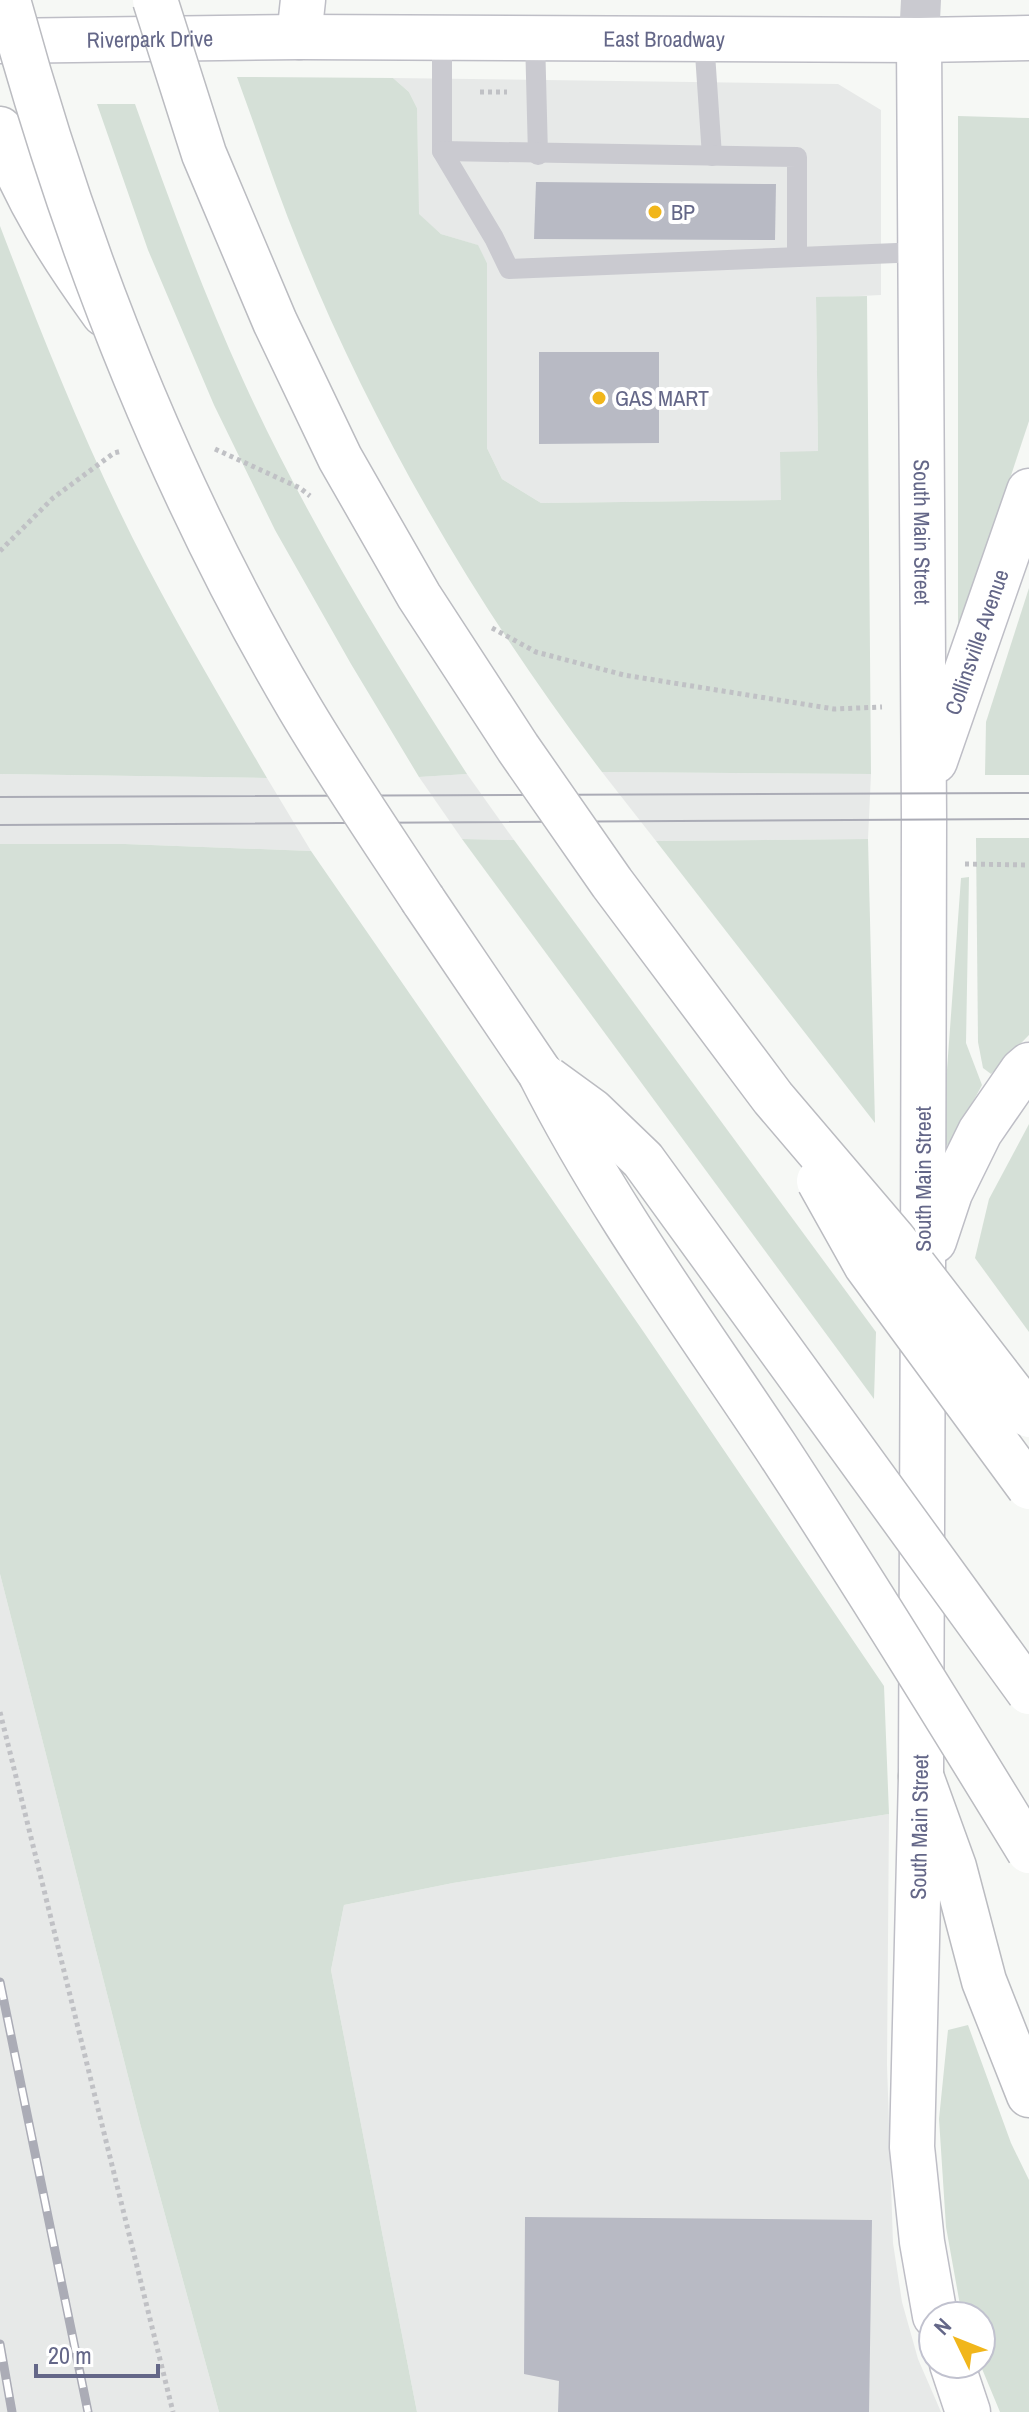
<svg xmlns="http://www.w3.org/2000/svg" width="1029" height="2412" font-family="'Archivo Narrow',sans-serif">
<rect width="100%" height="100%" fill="#f6f8f5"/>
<g fill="#e7e9e8">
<polygon points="393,78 838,84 881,110 881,295 816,298 818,451 781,500 541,503 502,479 487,448 487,263 477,245 441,234 418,214 417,108 409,92"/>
<polygon points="602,772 871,774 868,839 656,841"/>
<polygon points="0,774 267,778 311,851 125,844 0,844"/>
<polygon points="467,774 514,840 462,839 419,777"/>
<polygon points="0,1574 141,2127 219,2412 0,2412"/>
<polygon points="889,1814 887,2065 893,2243 902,2302 918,2359 941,2412 417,2412 331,1970 344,1905 453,1883"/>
</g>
<g fill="#d5e0d7">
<path d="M237,77L393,78L409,92L417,108L419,214L441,234L478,245L487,263V448L502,479L541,503L781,500L780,452L818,451L816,297L867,296L871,774L602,772C480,612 376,435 300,248C277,192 258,134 237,77Z"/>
<path d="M97,104H135C168,197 202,290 243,380C306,518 385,647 467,774L419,777L351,664L275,530L214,405L148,250Z"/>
<polygon points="958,116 1029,118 1029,421 958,636"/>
<path d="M0,226C44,341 90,457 147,566C185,638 226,708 267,778L0,774Z"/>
<polygon points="1029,588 1029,775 985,775 986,722"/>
<polygon points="976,838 1029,838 1029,1035 991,1074 983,1068 978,1042"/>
<polygon points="462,839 514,840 876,1332 874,1399"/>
<polygon points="868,839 875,1123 656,841"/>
<polygon points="0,844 125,844 311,851 643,1331 884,1686 889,1814 453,1883 344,1905 331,1970 417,2412 219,2412 141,2127 0,1574"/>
<polygon points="969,877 966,1043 982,1085 950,1144 944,1146 942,1138 961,878"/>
<polygon points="1029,1124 1029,1332 975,1258 989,1199"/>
<polygon points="968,2025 1011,2143 1029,2180 1029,2412 1000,2412 980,2364 981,2316 962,2316 946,2227 939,2119 948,2030"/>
</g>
<g fill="#b8bac4">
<polygon points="536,182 776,184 775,240 534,239"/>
<polygon points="539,352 659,352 659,443 539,444"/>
<polygon points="525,2217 872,2220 869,2412 558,2412 559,2381 524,2374"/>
</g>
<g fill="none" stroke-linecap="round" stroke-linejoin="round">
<g stroke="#bebec6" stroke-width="47">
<g id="secondary">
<polyline points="299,37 303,0"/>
<path id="s1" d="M919,40L924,819L923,1277L921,1776L912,2147L922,2242L935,2316"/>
<path id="s2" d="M0,41L299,37L919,40L1029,38"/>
<path id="s3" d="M935,761L1029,491"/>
<polyline points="934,1241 950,1193 980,1132 1022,1071 1029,1065"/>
<polyline points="952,2364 968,2412"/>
</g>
</g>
<g stroke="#bbbcc1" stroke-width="47">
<g id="highway">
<path d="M0,129C24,197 62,256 104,314"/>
<polyline points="423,900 540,1073"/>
<polyline points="921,1776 954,1867 984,1981 1029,2095"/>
</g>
</g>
<g stroke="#c0c1c5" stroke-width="5" stroke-dasharray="4 4" stroke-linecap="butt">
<polyline points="480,92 507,92"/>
<polyline points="215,449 300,488 310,496"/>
<polyline points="0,551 53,498 114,453 122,451"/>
<polyline points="492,628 536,652 624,675 834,709 882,707"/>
<polyline points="965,864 1029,865"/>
<polyline points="0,1712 173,2412"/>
</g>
<g stroke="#cacad0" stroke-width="20">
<polyline points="442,37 442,151 494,238 509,269 921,252"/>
<polyline points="535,38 538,155"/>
<polyline points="704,39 712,156"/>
<polyline points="442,151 797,157 797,257"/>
</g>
<polyline stroke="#cacad0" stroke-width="40" points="919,40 921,0"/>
<use href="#secondary" stroke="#fff" stroke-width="44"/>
<use href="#highway" stroke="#fff" stroke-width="44"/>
<g stroke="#abacb6" stroke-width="2">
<polyline points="0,797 1029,793"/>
<polyline points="0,825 1029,819"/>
</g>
<g stroke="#abacb6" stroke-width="9">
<g id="rail">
<polyline points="0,1982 88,2412"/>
<polyline points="0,2344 12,2412"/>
</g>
</g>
<use href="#rail" stroke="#fff" stroke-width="6" stroke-dasharray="18" stroke-linecap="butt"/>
<g stroke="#bbbcc1" stroke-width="47" stroke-linecap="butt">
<g id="highway-bridge">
<path d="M8,0C75,246 169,487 299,707C338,773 381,836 423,900"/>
<polyline points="155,0 204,154 275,322 340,458 419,596 518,748 612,883 773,1098 894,1240 1029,1415"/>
<path d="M540,1073C606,1204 694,1324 775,1446C862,1579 946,1715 1029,1851"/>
<polyline points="548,1079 592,1111 643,1160 1029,1692"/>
<polyline points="819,1181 866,1265 1029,1487"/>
</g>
</g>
<use href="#highway-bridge" stroke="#fff" stroke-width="44"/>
</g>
<g fill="#f1b61b" stroke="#fff" stroke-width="3">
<circle cx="655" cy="212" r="8"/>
<circle cx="599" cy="398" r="8"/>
</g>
<g text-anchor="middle" stroke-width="8" stroke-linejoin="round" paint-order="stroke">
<g font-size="22" fill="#646788" stroke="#fff">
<text dy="8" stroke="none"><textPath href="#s2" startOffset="150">Riverpark Drive</textPath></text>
<text dy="8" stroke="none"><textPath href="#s2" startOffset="664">East Broadway</textPath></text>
<text dy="8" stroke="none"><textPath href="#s1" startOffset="492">South Main Street</textPath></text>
<text dy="8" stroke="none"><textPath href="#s3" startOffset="126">Collinsville Avenue</textPath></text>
<text transform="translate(923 1179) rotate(-90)" y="8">South Main Street</text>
<text transform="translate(919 1827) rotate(-89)" y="8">South Main Street</text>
</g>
<g font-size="22" fill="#646788" stroke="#fff" text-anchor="start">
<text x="671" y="220">BP</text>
<text x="615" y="406">GAS MART</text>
</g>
</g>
<g transform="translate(957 2340) rotate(313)"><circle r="38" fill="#ffffff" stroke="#c1c2cf" stroke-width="2"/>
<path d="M0-6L14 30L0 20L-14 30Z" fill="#f1b61b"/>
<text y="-12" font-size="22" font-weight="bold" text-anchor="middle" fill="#646788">N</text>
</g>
<path d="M36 2364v12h122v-12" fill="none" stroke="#646788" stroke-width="4"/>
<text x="48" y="2364" font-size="24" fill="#646788" stroke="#ffffff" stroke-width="6" paint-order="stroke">20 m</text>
</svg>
